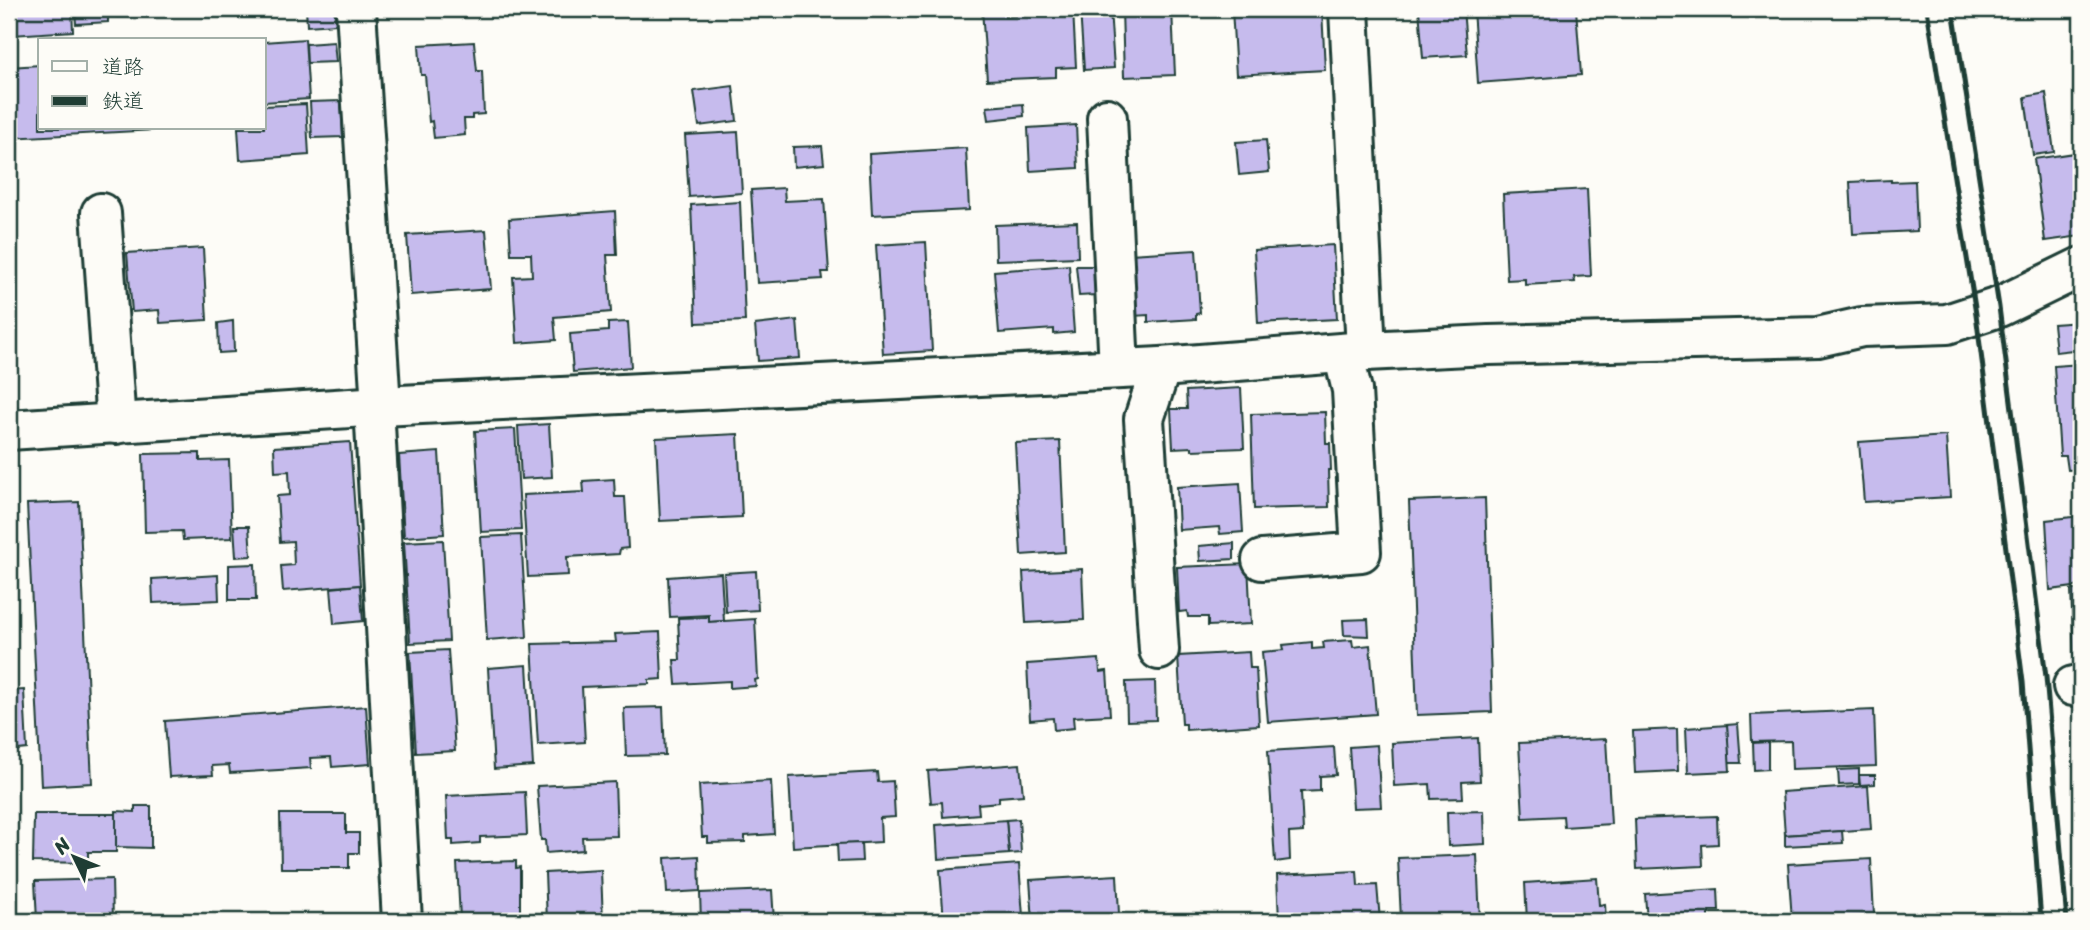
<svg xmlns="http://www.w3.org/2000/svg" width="2090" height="930" font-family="Sriracha,'Klee One',sans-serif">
<rect width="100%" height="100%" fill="#fdfcf7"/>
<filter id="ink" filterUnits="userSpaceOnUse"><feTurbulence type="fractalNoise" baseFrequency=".0143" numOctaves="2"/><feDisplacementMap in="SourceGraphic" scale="14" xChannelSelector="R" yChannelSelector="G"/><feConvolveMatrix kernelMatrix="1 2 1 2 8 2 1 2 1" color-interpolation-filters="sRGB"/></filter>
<g filter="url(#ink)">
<g fill="#c6bbed" stroke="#1f3d34" stroke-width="2">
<polygon points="9,9 72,9 73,31 12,35 11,22 9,22"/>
<polygon points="75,9 108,9 108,22 76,24"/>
<polygon points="117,9 179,9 179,13 117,17"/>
<polygon points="306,9 334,9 336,24 307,26"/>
<polygon points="982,9 1005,9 1005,17 1016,16 1015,9 1073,9 1076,67 1056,68 1056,77 987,80"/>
<polygon points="1080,9 1110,9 1114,68 1084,70"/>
<polygon points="1122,9 1172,9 1175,75 1124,77"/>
<polygon points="1232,9 1322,9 1325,70 1236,75"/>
<polygon points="1419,9 1463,9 1467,55 1423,58"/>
<polygon points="1473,9 1576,9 1581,75 1478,83"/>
<polygon points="305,39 309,99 264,102 264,42"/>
<polygon points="334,42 336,62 307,63 306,44"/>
<polygon points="474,42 477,71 482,71 484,114 472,115 472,119 464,119 465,135 434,138 432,121 429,122 425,75 421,75 419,45"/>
<polygon points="40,65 40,128 192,128 9,138 9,67"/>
<polygon points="733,86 737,121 699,126 694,91"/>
<polygon points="2046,93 2054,152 2033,155 2025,97"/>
<polygon points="341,101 343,137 312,138 310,102"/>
<polygon points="306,104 309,155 240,160 238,128 264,128 264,106"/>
<polygon points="1023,104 1024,116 989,120 987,107"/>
<polygon points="1076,125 1078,168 1030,171 1028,128"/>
<polygon points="738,132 742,193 689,197 685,135"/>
<polygon points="1266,140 1269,172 1239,175 1236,142"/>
<polygon points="822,146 824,164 794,167 793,147"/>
<polygon points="966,148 969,210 872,215 869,154"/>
<polygon points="2081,152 2081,236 2045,241 2034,159"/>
<polygon points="1891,180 1891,182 1915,181 1917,231 1853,234 1850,182"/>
<polygon points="784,188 785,201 824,199 829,272 822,272 823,279 757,283 751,190"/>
<polygon points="1587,189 1591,276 1574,277 1575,282 1525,285 1525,279 1507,280 1503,194"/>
<polygon points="740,202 745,321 696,323 691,205"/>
<polygon points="615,211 617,255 607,255 611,312 554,317 556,340 517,343 513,277 532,276 531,254 511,254 509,219"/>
<polygon points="1077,222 1078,257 996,260 995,225"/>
<polygon points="486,230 491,289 411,295 407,235"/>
<polygon points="926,242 932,351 883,354 876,245"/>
<polygon points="1333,245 1337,319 1258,323 1254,250"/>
<polygon points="203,248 207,320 160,323 159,310 132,312 127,253"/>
<polygon points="1196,250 1200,313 1196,314 1196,319 1148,322 1148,315 1133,316 1130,254"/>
<polygon points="1069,265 1074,332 1054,334 1054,329 999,333 994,271"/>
<polygon points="1076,266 1094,266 1096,295 1079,296"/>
<polygon points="797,320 800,358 758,361 755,325"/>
<polygon points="233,321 234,352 219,353 218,323"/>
<polygon points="628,322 631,367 573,372 570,334 608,331 608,323"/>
<polygon points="2081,322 2081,349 2056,352 2053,324"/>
<polygon points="2081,364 2081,469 2068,470 2066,456 2060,456 2054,366"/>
<polygon points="1241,388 1244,448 1192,450 1192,447 1173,448 1171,409 1187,409 1186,391"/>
<polygon points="1325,412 1326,443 1330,443 1331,470 1328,470 1329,507 1254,509 1251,414"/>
<polygon points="549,424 552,477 521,479 518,426"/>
<polygon points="515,429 521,530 481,532 475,431"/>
<polygon points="738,434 742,517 660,521 656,438"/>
<polygon points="1946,436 1950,497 1864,502 1859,442"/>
<polygon points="1060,441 1065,552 1021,555 1015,443"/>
<polygon points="350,442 360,585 283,591 281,566 294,565 293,541 280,542 277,496 290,495 289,471 275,472 274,447"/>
<polygon points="439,452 444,534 404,537 399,455"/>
<polygon points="200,453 200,461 229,460 232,538 183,540 182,531 145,532 143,454"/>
<polygon points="614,479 615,497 625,497 628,548 620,549 619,554 567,557 568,575 528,577 523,495 584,492 583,481"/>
<polygon points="1240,483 1243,532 1220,534 1219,527 1179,530 1177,487"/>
<polygon points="1485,498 1492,712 1417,715 1409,501"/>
<polygon points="79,502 92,783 41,786 27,504"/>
<polygon points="2081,516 2081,586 2050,590 2046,520"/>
<polygon points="234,526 249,526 251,556 236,557"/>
<polygon points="521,535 527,637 487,640 481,537"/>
<polygon points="443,540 449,641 410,643 404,542"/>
<polygon points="1234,543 1234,559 1200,561 1199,546"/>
<polygon points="255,564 256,600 229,600 229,565"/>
<polygon points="1248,564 1251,624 1208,626 1208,617 1188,617 1187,611 1179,612 1177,567"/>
<polygon points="1082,569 1084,620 1026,623 1023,572"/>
<polygon points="756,571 758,610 726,612 724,573"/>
<polygon points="721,573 724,621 709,622 709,615 670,617 668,577"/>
<polygon points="218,575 219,600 153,603 152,579"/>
<polygon points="360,585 363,621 334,624 331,588"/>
<polygon points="2071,590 2081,590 2081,655 2074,656"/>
<polygon points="709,617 709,622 755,619 758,679 755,680 756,686 730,688 730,681 676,684 674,660 680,660 678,618"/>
<polygon points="1368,619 1369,636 1344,635 1343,620"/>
<polygon points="660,632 662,679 649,680 649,684 582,687 585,742 538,745 532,644 616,642 615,634"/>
<polygon points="1352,640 1353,647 1370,645 1376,714 1268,722 1262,652 1284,650 1283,645 1312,642 1312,649 1324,648 1323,642"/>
<polygon points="448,650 455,751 416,753 410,652"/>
<polygon points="1249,652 1250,668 1256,668 1259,725 1186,730 1186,724 1182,724 1178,656"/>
<polygon points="1099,659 1100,672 1107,671 1110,715 1073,717 1074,728 1054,730 1053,718 1030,720 1027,664"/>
<polygon points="527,665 533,766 494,769 488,668"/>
<polygon points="1155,681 1156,720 1127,721 1126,682"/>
<polygon points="24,690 27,749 9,751 9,691"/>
<polygon points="366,706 370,764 332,767 331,757 310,758 311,768 230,773 229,765 212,766 213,775 169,777 165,721"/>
<polygon points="663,707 665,755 626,756 624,708"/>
<polygon points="1874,710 1876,766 1792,769 1791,741 1752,742 1751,715"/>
<polygon points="1738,724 1741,763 1729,763 1727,725"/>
<polygon points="1727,725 1730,771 1688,773 1686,728"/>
<polygon points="1677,729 1678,771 1635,773 1633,731"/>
<polygon points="1478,738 1480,781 1462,782 1463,798 1431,799 1430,784 1394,786 1392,743"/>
<polygon points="1606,739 1611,824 1564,827 1563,816 1523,818 1519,743"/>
<polygon points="1768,742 1768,769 1754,770 1753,743"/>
<polygon points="1377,745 1381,807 1353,808 1349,747"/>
<polygon points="1334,747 1336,775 1320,776 1320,791 1301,792 1303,832 1289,833 1290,860 1275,862 1268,751"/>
<polygon points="1020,764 1023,795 999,797 999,802 978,804 979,814 943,817 942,802 931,803 928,771"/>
<polygon points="1859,769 1859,784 1839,785 1838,770"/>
<polygon points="877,772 878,782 893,781 895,817 880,818 881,842 793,847 789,777"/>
<polygon points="1859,775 1875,775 1875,784 1860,785"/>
<polygon points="771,781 774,834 745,836 745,842 708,843 708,837 702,837 699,785"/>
<polygon points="615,782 617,836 582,837 583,850 546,853 545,840 541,840 537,786"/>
<polygon points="1868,786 1871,829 1785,835 1782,792"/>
<polygon points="525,792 527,835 480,837 480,843 453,845 453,840 448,840 446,796"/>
<polygon points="135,806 151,806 151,848 116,847 116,811 135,812"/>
<polygon points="1484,811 1485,844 1448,846 1447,812"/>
<polygon points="34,814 116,814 116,852 88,852 88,863 33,862"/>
<polygon points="280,814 346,814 346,833 359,833 359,853 349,853 349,868 281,868"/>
<polygon points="1717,816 1718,844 1702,845 1703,866 1637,869 1635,819"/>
<polygon points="1019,819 1021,853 1009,854 1006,820"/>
<polygon points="1006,820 1009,854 938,859 936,825"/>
<polygon points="1842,831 1843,843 1785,846 1785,835"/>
<polygon points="861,843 862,861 838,862 837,844"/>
<polygon points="1477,855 1480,921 1455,921 1454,917 1401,919 1398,858"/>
<polygon points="699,856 700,891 667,893 665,858"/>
<polygon points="1871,859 1874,915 1792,920 1788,864"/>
<polygon points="516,861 516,868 520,867 520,921 465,921 464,918 460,918 457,863"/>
<polygon points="1019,864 1023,916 944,921 940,870"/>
<polygon points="601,870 603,921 547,921 545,873"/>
<polygon points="1357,871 1358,886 1377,885 1380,921 1279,921 1277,875"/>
<polygon points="1117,875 1119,914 1101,915 1101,921 1033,921 1030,880"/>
<polygon points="1597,878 1599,905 1605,904 1606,921 1527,921 1525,883"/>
<polygon points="112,879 113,921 37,921 35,881"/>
<polygon points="1718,889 1719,911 1709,911 1709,921 1647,921 1645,894"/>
<polygon points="772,890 774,921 701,921 700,893"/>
</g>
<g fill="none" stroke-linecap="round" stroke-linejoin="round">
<g stroke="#1f3d34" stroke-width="44">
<g id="street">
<polyline points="356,9 381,406"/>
<polyline points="1349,9 1366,351"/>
<polyline points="1107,118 1119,369"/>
<polyline points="101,213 116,424"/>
<polyline points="374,406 402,921"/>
<polyline points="9,430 381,406 1161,367 1366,351 1489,345 1818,337 1862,327 1947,324 1999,307 2081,267"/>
<polyline points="1262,560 1361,552 1352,390 1343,353"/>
<polyline points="1159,650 1144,419 1161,367"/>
<polyline points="2073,686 2081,685"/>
</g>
</g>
<use href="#street" stroke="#fdfcf7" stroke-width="38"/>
<g stroke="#1f3d34" stroke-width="5">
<polyline points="1927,9 1976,314 2023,682 2041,921"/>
<polyline points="1953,9 1999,307 2046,677 2067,921"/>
</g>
</g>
</g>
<rect width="2090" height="930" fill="none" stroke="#fdfcf7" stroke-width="35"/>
<rect x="18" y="18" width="2055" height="895" fill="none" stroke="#1f3d34" stroke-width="2.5" filter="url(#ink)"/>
<rect x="38" y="38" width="228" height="91" fill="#fdfcf7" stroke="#a4b0a9" stroke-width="2"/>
<rect x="52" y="61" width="35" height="10" fill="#fdfcf7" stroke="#a4b0a9" stroke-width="2"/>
<text x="102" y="74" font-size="21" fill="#1f3d34">道路</text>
<rect x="52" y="96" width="35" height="10" fill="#1f3d34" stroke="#a4b0a9" stroke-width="2"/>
<text x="102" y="108" font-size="21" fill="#1f3d34">鉄道</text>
<g transform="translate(74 857) rotate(313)" stroke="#fdfcf7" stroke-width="5" paint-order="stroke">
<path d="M0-5L12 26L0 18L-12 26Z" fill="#1f3d34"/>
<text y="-10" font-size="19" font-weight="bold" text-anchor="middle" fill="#1f3d34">N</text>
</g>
</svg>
